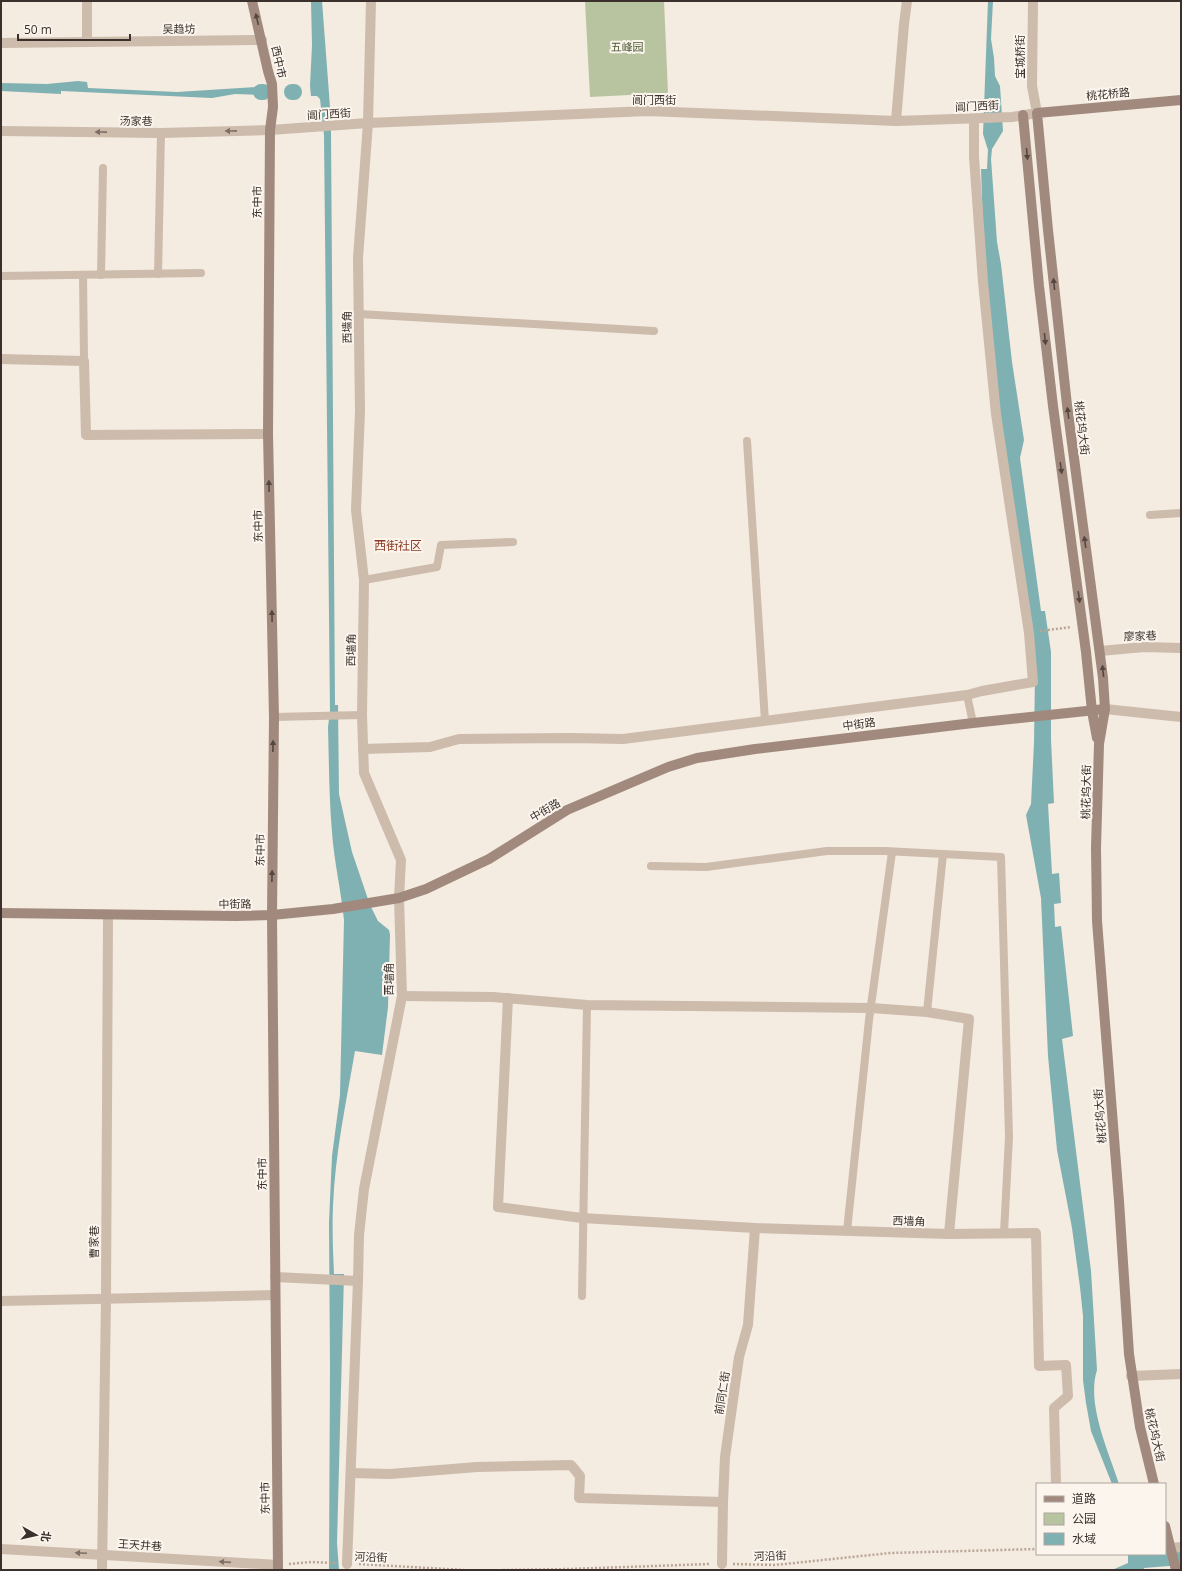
<svg xmlns="http://www.w3.org/2000/svg" width="1182" height="1571" font-family="'Open Sans','Noto Sans SC',sans-serif">
<rect width="100%" height="100%" fill="#f4ebe1"/>
<polygon fill="#b8c4a0" points="585,1 664,1 668,93 590,97"/>
<g fill="#7fb0b2">
<path d="M311,1H322L330,107L331,132L335,705H338L339,794L352,852L370,905L378,921L389,930L390,935L388,1007L382,1055L355,1051C346,1103 335,1154 333,1206C332,1229 333,1251 334,1274H344L337,1543L339,1570H329L330,1365L329,1222L332,1156L340,1095L344,920C341,890 334,861 332,832C329,797 329,762 328,727L330,711L324,135L320,99L317,96H311L310,86L312,45Z"/>
<path d="M988,1H993L991,39L994,58L995,76L1000,86L1003,131L992,149L991,159L997,242L1001,264L1012,362L1024,440L1020,458L1041,611H1045L1051,652V740L1054,803L1048,804L1052,874L1059,873L1061,903L1054,904L1055,927L1061,926L1073,1036L1062,1039L1091,1271L1097,1370C1086,1404 1109,1452 1119,1484H1112L1091,1431L1086,1403L1083,1380V1316L1080,1287L1072,1228L1057,1150L1048,1056L1041,898L1026,815L1031,804L1034,743L1035,674L999,415L984,258L981,169H987L988,150L983,134Z"/>
<polygon points="78,81 87,82 88,88 177,92 256,87 260,88 262,95 235,94 212,98 61,91 61,94 1,91 1,83 47,84"/>
<polygon points="1181,1550 1181,1565 1144,1568 1144,1570 1112,1570 1128,1563 1128,1554 1165,1554 1165,1552"/>
</g>
<g fill="none" stroke-linecap="round" stroke-linejoin="round">
<g stroke="#7fb0b2" stroke-width="16">
<polyline points="261,92 263,92"/>
<polyline points="292,92 294,92"/>
</g>
<g stroke="#b9a596" stroke-width="2.5" stroke-dasharray="2 2" stroke-linecap="butt">
<polyline points="1040,631 1071,627"/>
<polyline points="289,1564 311,1562 336,1563"/>
<polyline points="359,1564 464,1570"/>
<polyline points="733,1564 775,1565 890,1553 1037,1549"/>
<polyline points="503,1570 570,1569 710,1564"/>
</g>
<g stroke="#cdbbac" stroke-width="8">
<polyline points="158,274 161,133"/>
<polyline points="83,275 84,361"/>
<polyline points="101,275 103,168"/>
<polyline points="1,276 201,273"/>
<polyline points="359,314 654,331"/>
<polyline points="747,441 765,721"/>
<polyline points="1150,515 1181,513"/>
<polyline points="364,580 437,567 441,545 513,542"/>
<polyline points="967,695 973,723"/>
<polyline points="274,717 362,715"/>
<polyline points="651,866 706,867 827,851 885,851 1001,857 1009,1137 1004,1233"/>
<polyline points="927,1012 943,854"/>
<polyline points="847,1231 869,1020 892,852"/>
<polyline points="582,1296 587,1005"/>
</g>
<polyline stroke="#cdbbac" stroke-width="10" points="896,121 904,24 907,1"/>
<g stroke="#cdbbac" stroke-width="10">
<polyline points="87,1 87,42"/>
<polyline points="1,359 84,361 86,435 268,434"/>
<polyline points="1100,651 1144,647 1181,648"/>
<polyline points="363,749 430,747 459,739 572,738 623,739 967,695 982,691 1033,682 1029,633 996,414 983,282 974,157 974,119"/>
<polyline points="402,996 493,997 587,1005 871,1008 927,1012 969,1019 949,1234"/>
<polyline points="508,998 498,1207 582,1218 755,1228 949,1234 1036,1233 1039,1366 1066,1365 1068,1396 1054,1408 1056,1484"/>
<polyline points="275,1277 358,1281 359,1235 364,1189 402,996 399,898 401,860 364,773 362,715 364,580 356,510 360,411 358,258 368,123 371,1"/>
<polyline points="1,1301 275,1295"/>
<polyline points="351,1473 390,1474 477,1467 571,1465 580,1476 579,1498 723,1502"/>
<polyline points="1171,1548 1181,1547"/>
<polyline points="347,1564 358,1281"/>
<polyline points="722,1564 723,1502 725,1457 739,1357 748,1325 755,1228"/>
<polyline points="102,1570 106,1298 108,915"/>
</g>
<g stroke="#cdbbac" stroke-width="10">
<polyline points="1,43 262,40"/>
<polyline points="1,131 161,133 270,130 368,123 648,111 896,121 1012,117 1037,113 1032,86 1033,1"/>
<polyline points="1105,709 1181,717"/>
<polyline points="1131,1376 1181,1374"/>
<polyline points="1,1549 278,1565"/>
</g>
<g stroke="#a18a7d" stroke-width="10">
<polyline points="252,1 268,71 272,84 273,107 270,130 268,434 274,717 272,915 278,1570"/>
<polyline points="1023,115 1039,286 1053,406 1086,652 1092,711 1097,738"/>
<polyline points="1,913 236,916 272,915 333,909 399,898 426,889 489,859 567,810 668,767 697,758 755,749 973,723 1105,709"/>
<polyline points="1154,1484 1140,1427 1129,1354 1119,1201 1097,921 1096,848 1099,744 1105,709 1103,678 1067,405 1048,230 1037,113 1181,100"/>
<polyline points="1165,1526 1176,1570"/>
</g>
</g>
<defs><path id="oneway-solid" d="M-6-.8H1V-3.2L6.5 0L1 3.2V.8H-6Z"/></defs>
<g fill="#544640">
<use href="#oneway-solid" transform="translate(257 19) rotate(-103)"/>
<use href="#oneway-solid" transform="translate(1027 154) rotate(85)"/>
<use href="#oneway-solid" transform="translate(1054 284) rotate(-96)"/>
<use href="#oneway-solid" transform="translate(1045 339) rotate(84)"/>
<use href="#oneway-solid" transform="translate(1068 413) rotate(-97)"/>
<use href="#oneway-solid" transform="translate(1061 468) rotate(82)"/>
<use href="#oneway-solid" transform="translate(269 486) rotate(-91)"/>
<use href="#oneway-solid" transform="translate(1085 542) rotate(-98)"/>
<use href="#oneway-solid" transform="translate(1079 597) rotate(82)"/>
<use href="#oneway-solid" transform="translate(272 616) rotate(-91)"/>
<use href="#oneway-solid" transform="translate(1103 671) rotate(-96)"/>
<use href="#oneway-solid" transform="translate(273 746) rotate(-89)"/>
<use href="#oneway-solid" transform="translate(272 876) rotate(-89)"/>
</g>
<g fill="#7d6f65">
<use href="#oneway-solid" transform="translate(231 131) rotate(179)"/>
<use href="#oneway-solid" transform="translate(101 132) rotate(-179)"/>
<use href="#oneway-solid" transform="translate(81 1553) rotate(-177)"/>
<use href="#oneway-solid" transform="translate(225 1562) rotate(-176)"/>
</g>
<g text-anchor="middle" stroke-width="4" stroke-linejoin="round" paint-order="stroke">
<g font-size="11" fill="#3b302b" stroke="#fbf5ee">
<text transform="translate(179 29) rotate(-1)" y="4">吴趋坊</text>
<text transform="translate(1020 57) rotate(-90)" y="4">宝城桥街</text>
<text transform="translate(279 62) rotate(77)" y="4">西中市</text>
<text transform="translate(1108 94) rotate(-5)" y="4">桃花桥路</text>
<text x="654" y="104">阊门西街</text>
<text transform="translate(977 106) rotate(-3)" y="4">阊门西街</text>
<text transform="translate(329 114) rotate(-4)" y="4">阊门西街</text>
<text transform="translate(136 121) rotate(1)" y="4">汤家巷</text>
<text transform="translate(257 202) rotate(-90)" y="4">东中市</text>
<text transform="translate(347 327) rotate(-91)" y="4">西墙角</text>
<text transform="translate(1082 428) rotate(83)" y="4">桃花坞大街</text>
<text transform="translate(258 526) rotate(-91)" y="4">东中市</text>
<text transform="translate(1140 636) rotate(-2)" y="4">廖家巷</text>
<text transform="translate(351 650) rotate(-89)" y="4">西墙角</text>
<text transform="translate(859 724) rotate(-7)" y="4">中街路</text>
<text transform="translate(1086 792) rotate(-89)" y="4">桃花坞大街</text>
<text transform="translate(545 810) rotate(-30)" y="4">中街路</text>
<text transform="translate(260 850) rotate(-89)" y="4">东中市</text>
<text transform="translate(235 904) rotate(-1)" y="4">中街路</text>
<text transform="translate(389 979) rotate(-90)" y="4">西墙角</text>
<text transform="translate(1100 1116) rotate(-94)" y="4">桃花坞大街</text>
<text transform="translate(262 1174) rotate(-90)" y="4">东中市</text>
<text transform="translate(909 1221) rotate(2)" y="4">西墙角</text>
<text transform="translate(94 1242) rotate(-90)" y="4">曹家巷</text>
<text transform="translate(722 1393) rotate(-81)" y="4">前同仁街</text>
<text transform="translate(1155 1435) rotate(77)" y="4">桃花坞大街</text>
<text transform="translate(265 1498) rotate(-91)" y="4">东中市</text>
<text transform="translate(140 1545) rotate(4)" y="4">王天井巷</text>
<text transform="translate(770 1556) rotate(-2)" y="4">河沿街</text>
<text transform="translate(371 1557) rotate(3)" y="4">河沿街</text>
</g>
<g font-size="11" fill="#4a5a2e" stroke="#fbf5ee">
<text x="627" y="51">五峰园</text>
</g>
<g font-size="12" fill="#8c3b22" stroke="#fbf5ee">
<text x="398" y="550">西街社区</text>
</g>
</g>
<rect width="1182" height="1571" fill="none" stroke="#3b302b" stroke-width="4"/>
<rect x="1036" y="1483" width="130" height="72" fill="#fbf5ee" stroke="#aea6a0"/>
<rect x="1044" y="1496" width="20" height="6" fill="#a18a7d" stroke="#aea6a0"/>
<text x="1072" y="1503" font-size="12" fill="#3b302b">道路</text>
<rect x="1044" y="1513" width="20" height="12" fill="#b8c4a0" stroke="#aea6a0"/>
<text x="1072" y="1523" font-size="12" fill="#3b302b">公园</text>
<rect x="1044" y="1533" width="20" height="12" fill="#7fb0b2" stroke="#aea6a0"/>
<text x="1072" y="1543" font-size="12" fill="#3b302b">水域</text>
<g transform="translate(36 1535) rotate(98)" stroke="#fbf5ee" stroke-width="3" paint-order="stroke">
<path d="M0-3L7 15L0 10L-7 15Z" fill="#3b302b"/>
<text y="-6" font-size="11" font-weight="bold" text-anchor="middle" fill="#3b302b">北</text>
</g>
<path d="M18 34v6h112v-6" fill="none" stroke="#3b302b" stroke-width="2"/>
<text x="24" y="34" font-size="12" fill="#3b302b" stroke="#fbf5ee" stroke-width="3" paint-order="stroke">50 m</text>
</svg>
